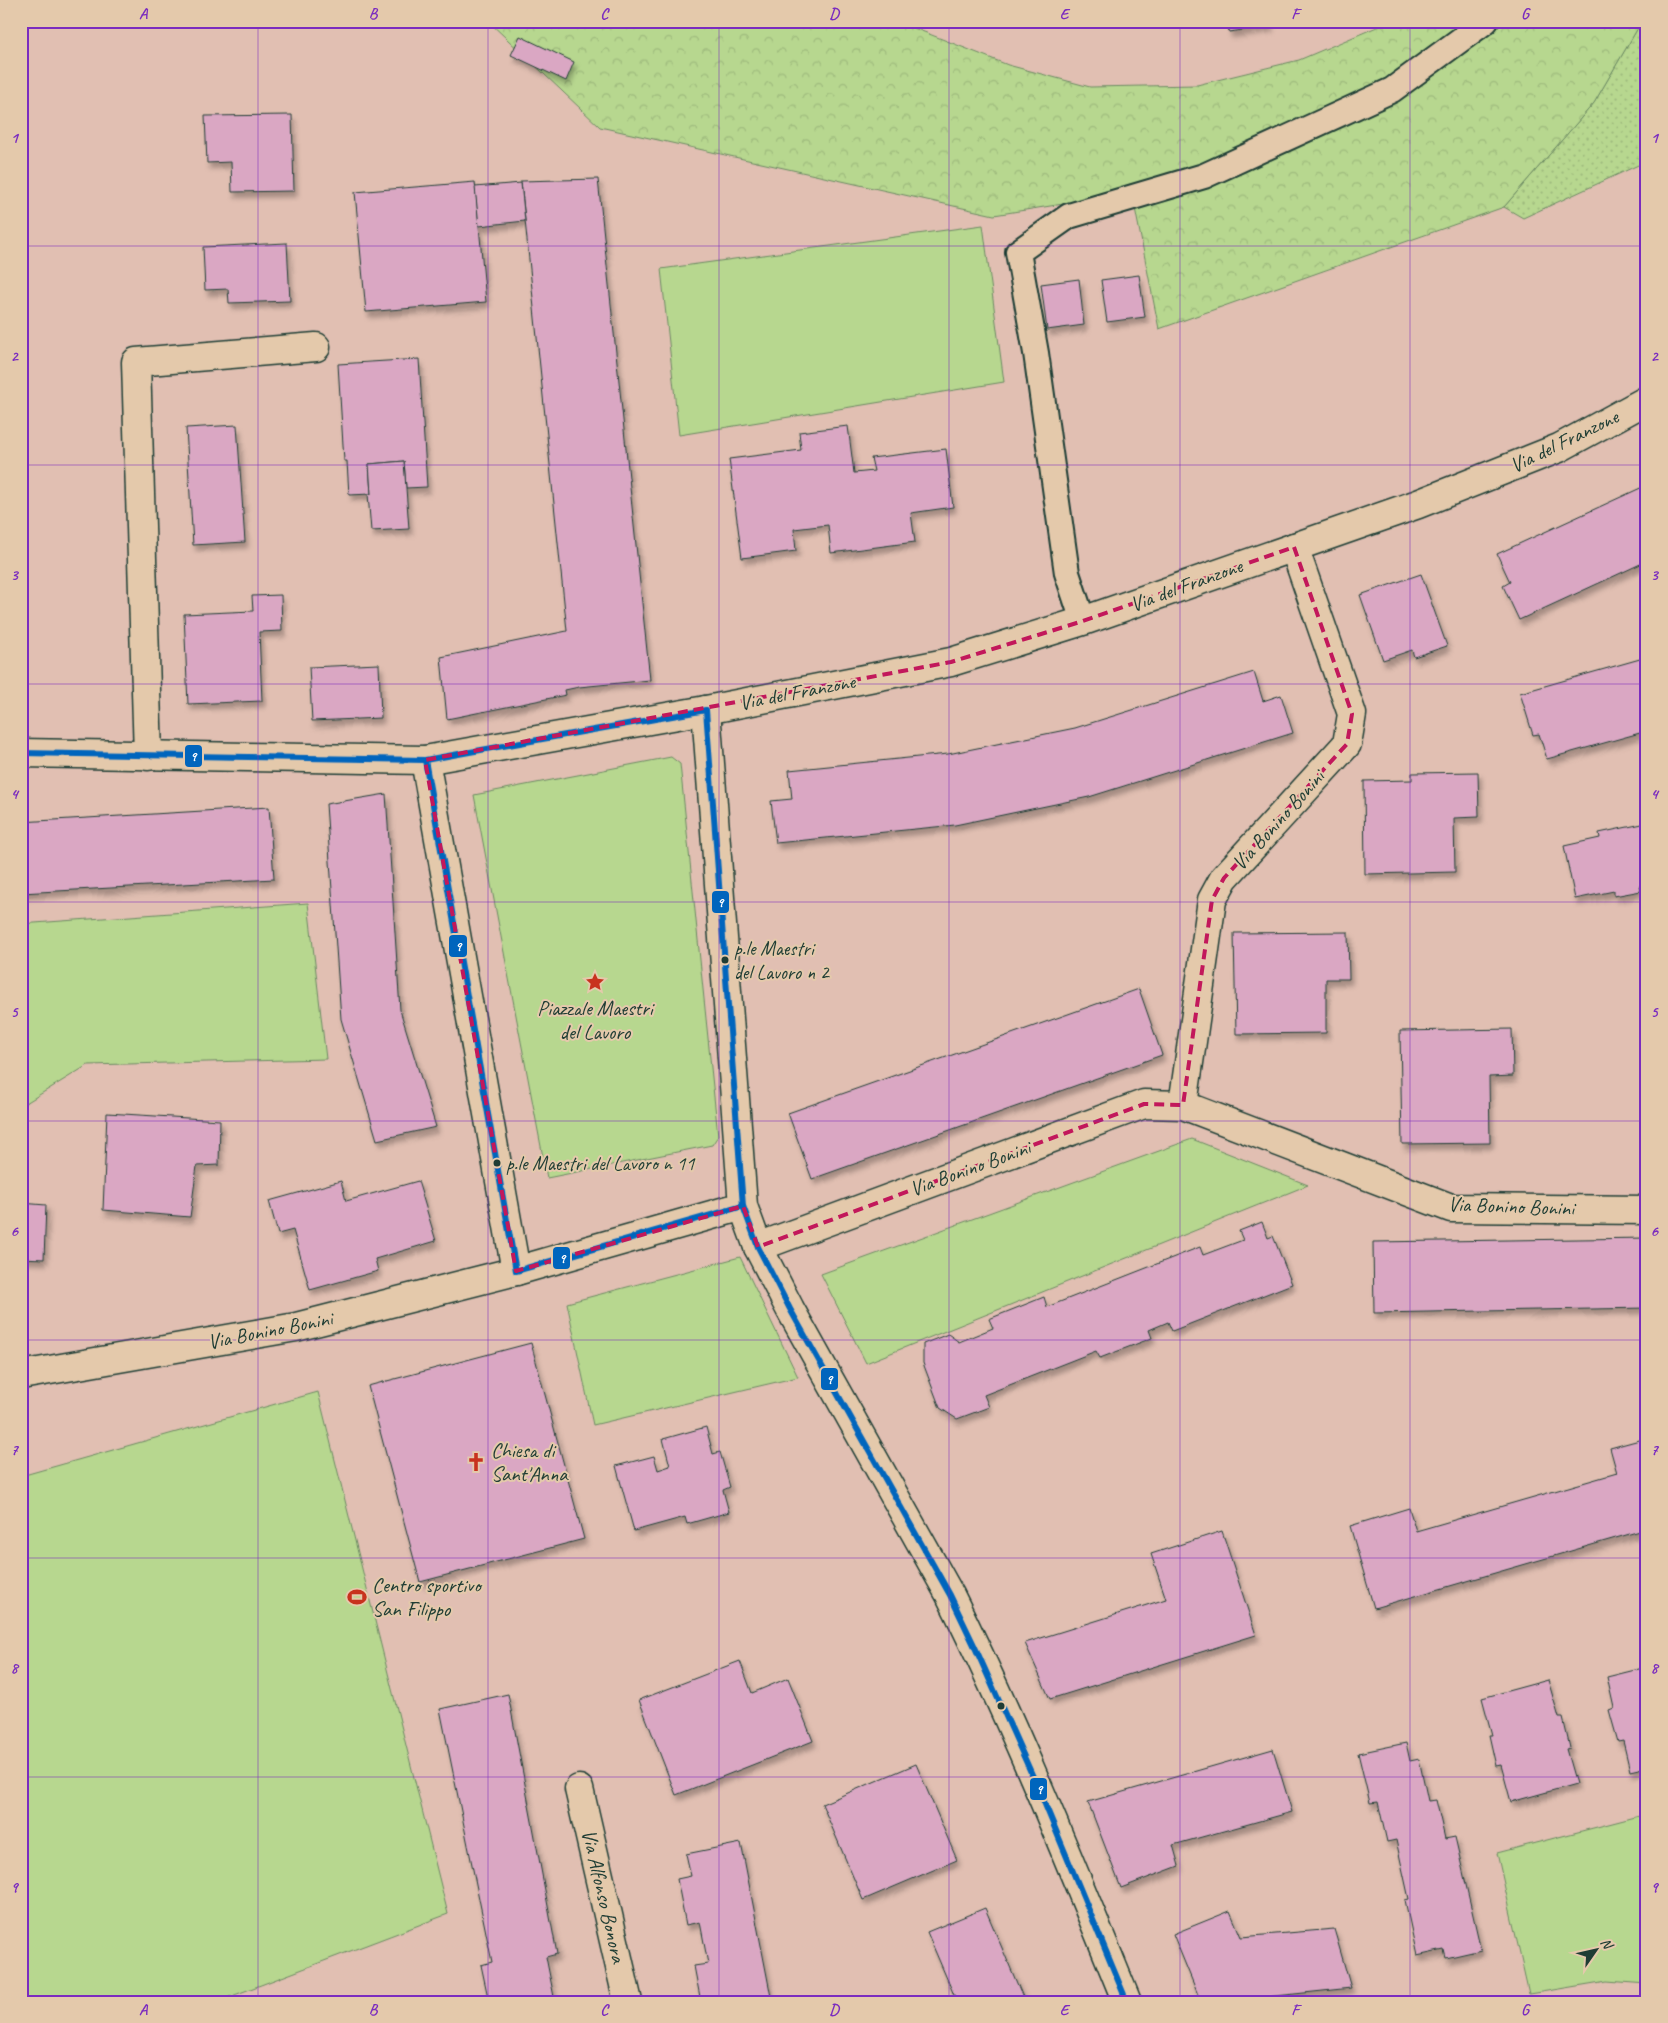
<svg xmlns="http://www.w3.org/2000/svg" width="1668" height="2023" font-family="Caveat,sans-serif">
<defs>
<pattern id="grass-dots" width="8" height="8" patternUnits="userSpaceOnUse" patternTransform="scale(1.25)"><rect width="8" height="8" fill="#b7d78f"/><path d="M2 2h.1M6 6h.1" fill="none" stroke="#9db97c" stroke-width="1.8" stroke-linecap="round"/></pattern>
<pattern id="forest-crowns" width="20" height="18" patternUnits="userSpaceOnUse" patternTransform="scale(1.25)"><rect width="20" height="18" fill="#b7d78f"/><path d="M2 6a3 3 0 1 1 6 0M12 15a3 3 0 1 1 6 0" fill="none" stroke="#9db97c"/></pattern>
<filter id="shadow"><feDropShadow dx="3" dy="5.5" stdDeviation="2.5" flood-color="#0004"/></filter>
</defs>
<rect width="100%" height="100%" fill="#e1bfb2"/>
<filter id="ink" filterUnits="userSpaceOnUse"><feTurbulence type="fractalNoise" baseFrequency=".02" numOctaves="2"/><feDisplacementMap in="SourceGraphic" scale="10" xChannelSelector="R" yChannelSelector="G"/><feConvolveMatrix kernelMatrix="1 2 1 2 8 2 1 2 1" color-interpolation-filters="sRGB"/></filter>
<g filter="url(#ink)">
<polygon fill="url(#grass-dots)" stroke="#6b8a62" points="1642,21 1647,21 1647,161 1523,218 1504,207 1594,103"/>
<polygon fill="url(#forest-crowns)" stroke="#6b8a62" points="488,21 896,21 1008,65 1090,87 1197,85 1299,60 1391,21 1642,21 1594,103 1504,207 1159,329 1132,193 994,215 600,127"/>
<g fill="#b7d78f" stroke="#6b8a62">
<polygon points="983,225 1004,382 679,435 661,269"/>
<polygon points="671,757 680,764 718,1136 712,1145 547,1178 474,795"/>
<polygon points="308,903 326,1059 88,1065 21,1106 21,924"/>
<polygon points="1192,1139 1308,1185 866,1363 821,1274"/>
<polygon points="740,1257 798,1377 593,1425 567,1303"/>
<polygon points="318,1392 448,1914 216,2002 21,2002 21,1476"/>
<polygon points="1647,1814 1647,1984 1607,1981 1529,1994 1497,1853"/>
</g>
<g fill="#daa7c3" stroke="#1f3d34" filter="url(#shadow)">
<polygon points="1227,21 1269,21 1270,26 1229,32"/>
<polygon points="520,36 574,62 566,81 511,55"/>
<polygon points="292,115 294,191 232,192 231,162 207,163 205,116"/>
<polygon points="598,179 650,680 579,687 565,690 566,695 447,719 441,657 567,631 521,181"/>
<polygon points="475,182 486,302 366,312 355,192"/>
<polygon points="521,183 525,221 479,226 475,187"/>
<polygon points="287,243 290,301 229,303 228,289 205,290 203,247"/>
<polygon points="1139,275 1145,317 1107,322 1101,280"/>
<polygon points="1079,279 1084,325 1047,330 1041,284"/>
<polygon points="419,359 427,487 406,488 404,461 369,464 371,494 349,495 347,461 344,461 338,364"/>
<polygon points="237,425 245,542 193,545 186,428"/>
<polygon points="848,426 854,473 874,471 871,458 946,449 953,507 911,513 915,542 831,553 828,525 794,529 796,551 742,558 729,459 801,450 799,432"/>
<polygon points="404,461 409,529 371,531 368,494 371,494 369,464"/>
<polygon points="1647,485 1647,561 1519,620 1503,586 1510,582 1497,554"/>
<polygon points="1421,574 1447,646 1414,657 1412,650 1383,660 1360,595"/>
<polygon points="281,595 282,631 259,632 262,701 188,704 184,614 253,611 252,596"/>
<polygon points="1647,657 1647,731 1547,759 1539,734 1533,735 1520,693"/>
<polygon points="379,664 381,718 312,721 309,667"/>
<polygon points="1254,672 1263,701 1281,695 1293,733 1089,797 955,825 776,843 771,801 792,799 789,770 948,754 1075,728"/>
<polygon points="1478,772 1479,817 1454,818 1455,872 1365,874 1364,781 1412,780 1412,773"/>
<polygon points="386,794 400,1010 436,1127 377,1140 341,1019 326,804"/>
<polygon points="269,807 274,879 21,893 21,822"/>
<polygon points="1647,823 1647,884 1640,885 1641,891 1614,896 1614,891 1575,899 1564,846 1600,838 1599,833"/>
<polygon points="1348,932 1349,979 1326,979 1326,1033 1236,1034 1234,933"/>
<polygon points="1139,989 1162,1055 812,1179 788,1113"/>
<polygon points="1512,1029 1513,1076 1489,1077 1490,1143 1402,1144 1400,1031"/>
<polygon points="107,1113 220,1120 219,1165 197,1166 190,1217 103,1210"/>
<polygon points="341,1181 346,1201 418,1181 436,1241 375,1259 378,1271 310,1290 293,1230 278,1234 269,1201"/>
<polygon points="21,1203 46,1205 44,1259 21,1258"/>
<polygon points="1262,1222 1268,1238 1273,1236 1292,1284 1172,1331 1168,1322 1149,1330 1152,1338 1100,1358 1096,1351 984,1395 989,1407 957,1419 940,1408 923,1363 923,1344 948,1334 959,1342 993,1328 989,1319 1044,1297 1047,1307 1200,1247 1203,1255 1243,1240 1239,1231"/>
<polygon points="1647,1238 1647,1308 1374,1313 1373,1242"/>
<polygon points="531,1343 584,1539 420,1582 368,1386"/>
<polygon points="706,1427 713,1454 720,1452 730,1487 723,1490 729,1512 687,1524 685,1517 634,1531 616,1466 654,1456 658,1470 670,1466 663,1439"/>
<polygon points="1647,1438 1647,1529 1374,1608 1350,1526 1409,1508 1416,1531 1617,1473 1610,1448"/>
<polygon points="1222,1531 1256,1635 1050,1699 1025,1643 1166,1599 1151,1554"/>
<polygon points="740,1661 752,1693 788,1678 813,1741 676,1795 639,1700"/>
<polygon points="1647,1667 1647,1767 1630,1771 1623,1741 1618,1742 1609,1710 1614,1708 1607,1677"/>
<polygon points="1548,1680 1559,1718 1563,1718 1570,1748 1566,1749 1576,1784 1511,1802 1501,1765 1496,1766 1489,1735 1492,1735 1482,1698"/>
<polygon points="508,1694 557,1954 546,1957 555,2002 489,2002 481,1965 492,1962 440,1709"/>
<polygon points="1406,1743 1410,1761 1419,1759 1428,1801 1436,1800 1445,1839 1455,1837 1481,1950 1446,1958 1444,1950 1417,1956 1405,1900 1409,1899 1396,1840 1387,1842 1378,1802 1370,1803 1358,1753"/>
<polygon points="1273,1749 1292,1812 1173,1845 1179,1866 1121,1888 1088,1802"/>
<polygon points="916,1764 957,1860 863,1900 822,1804"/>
<polygon points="741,1843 772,2002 701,2002 694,1966 708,1964 700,1922 686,1925 677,1879 691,1876 686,1854"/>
<polygon points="985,1908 1025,2002 957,2002 927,1932"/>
<polygon points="1230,1911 1241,1937 1334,1929 1351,1988 1219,2002 1201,2002 1173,1934"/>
</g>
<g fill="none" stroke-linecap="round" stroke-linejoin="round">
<g stroke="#1f3d34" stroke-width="28">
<polyline id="lane" points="1083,621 1067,573 1036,353 1018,252 1069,216 1204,176 1392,90 1486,21"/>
</g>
<g stroke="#1f3d34" stroke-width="31">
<g id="street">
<path d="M706,710L743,1206L758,1247L790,1309L950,1595C1016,1727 1071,1865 1127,2002"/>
<polyline points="21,753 425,760 706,710 951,662 1083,621 1418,504 1559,448 1647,400"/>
<polyline points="148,756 136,362 316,347"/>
<polyline points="425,760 516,1271 743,1206"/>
<polyline points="1183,1105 1212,900 1224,878 1347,744 1352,714 1294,547"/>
<polyline points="758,1247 1144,1104 1183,1105 1451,1208 1647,1210"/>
<polyline points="21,1375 296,1327 516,1271"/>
<polyline points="579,1789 628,2002"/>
</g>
</g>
<use href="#lane" stroke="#e4c9ab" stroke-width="24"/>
<use href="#street" stroke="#e4c9ab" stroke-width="28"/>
<g stroke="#e4c9ab" stroke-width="10">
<g id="bus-1">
<polyline points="706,710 743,1206 758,1247 790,1309 950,1595 974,1645 1042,1797 1127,2002"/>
<polyline points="21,753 425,760 706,710"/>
<polyline points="425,760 516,1271 743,1206"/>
</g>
</g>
<use href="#bus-1" stroke="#0065bd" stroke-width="6"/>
</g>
</g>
<path fill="none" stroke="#c2185b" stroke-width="4" stroke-dasharray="10 6" stroke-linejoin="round" d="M1294,547L1352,714L1347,744L1224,878L1212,900L1183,1105L1144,1104L758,1247L743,1206L516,1271L425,760L951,662L1083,621Z"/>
<path fill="none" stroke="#7b2cbf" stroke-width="1" stroke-opacity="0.55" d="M258,21V2002M488,21V2002M719,21V2002M949,21V2002M1180,21V2002M1410,21V2002M21,246H1647M21,465H1647M21,684H1647M21,902H1647M21,1121H1647M21,1340H1647M21,1558H1647M21,1777H1647"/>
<defs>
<g id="sight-bare" transform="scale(1.5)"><path d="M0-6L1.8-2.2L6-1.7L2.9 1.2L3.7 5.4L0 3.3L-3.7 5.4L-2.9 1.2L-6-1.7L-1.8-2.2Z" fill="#c8321e" stroke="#e4c9ab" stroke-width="2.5" paint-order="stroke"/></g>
<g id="church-bare" transform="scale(1.5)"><path d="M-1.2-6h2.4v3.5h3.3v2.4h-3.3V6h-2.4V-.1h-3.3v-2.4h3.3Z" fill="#c8321e" stroke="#e4c9ab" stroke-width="2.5" paint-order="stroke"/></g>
<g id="stadium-bare" transform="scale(1.5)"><path d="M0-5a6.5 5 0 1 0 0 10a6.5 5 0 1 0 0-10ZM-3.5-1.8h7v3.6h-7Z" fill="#c8321e" stroke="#e4c9ab" stroke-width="2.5" paint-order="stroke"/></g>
</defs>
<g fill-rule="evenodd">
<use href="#sight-bare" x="595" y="982"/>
<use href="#church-bare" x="476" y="1462"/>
<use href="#stadium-bare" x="357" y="1597"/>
</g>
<g fill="#1f3d34" stroke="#e4c9ab" stroke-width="2">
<circle cx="725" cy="960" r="4.5"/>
<circle cx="497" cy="1163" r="4.5"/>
<circle cx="1001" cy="1706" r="4.5"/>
</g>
<g text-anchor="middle" stroke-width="4" stroke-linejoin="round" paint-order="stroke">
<g font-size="20" fill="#1f3d34" stroke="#e4c9ab" text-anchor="start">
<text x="734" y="955">p.le Maestri<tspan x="734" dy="24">del Lavoro n 2</tspan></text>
<text x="506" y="1170">p.le Maestri del Lavoro n 11</text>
</g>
<g font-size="21" fill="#1f3d34" stroke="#e4c9ab">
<text transform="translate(1564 441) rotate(-26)" y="7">Via del Franzone</text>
<text transform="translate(1186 585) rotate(-20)" y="7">Via del Franzone</text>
<text transform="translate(797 692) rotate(-11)" y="7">Via del Franzone</text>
<text transform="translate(1278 820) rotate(-48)" y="7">Via Bonino Bonini</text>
<text transform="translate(970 1168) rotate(-20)" y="7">Via Bonino Bonini</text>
<text transform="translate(1511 1206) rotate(2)" y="7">Via Bonino Bonini</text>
<text transform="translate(270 1330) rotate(-11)" y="7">Via Bonino Bonini</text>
<text transform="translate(604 1896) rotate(77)" y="7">Via Alfonso Bonora</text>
</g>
<g font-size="21" fill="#1f3d34" stroke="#e4c9ab" text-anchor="start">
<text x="595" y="1015" text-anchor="middle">Piazzale Maestri<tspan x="595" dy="24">del Lavoro</tspan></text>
<text x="491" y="1457">Chiesa di<tspan x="491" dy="24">Sant'Anna</tspan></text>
<text x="372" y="1592">Centro sportivo<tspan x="372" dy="24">San Filippo</tspan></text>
</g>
</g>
<g stroke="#e4c9ab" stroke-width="2">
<rect x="184" y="744" width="19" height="24" rx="5" fill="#0065bd"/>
<rect x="711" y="890" width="19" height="24" rx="5" fill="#0065bd"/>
<rect x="448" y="934" width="20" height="24" rx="5" fill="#0065bd"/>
<rect x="552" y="1246" width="19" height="24" rx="5" fill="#0065bd"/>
<rect x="820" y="1367" width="19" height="24" rx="5" fill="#0065bd"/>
<rect x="1029" y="1777" width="19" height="24" rx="5" fill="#0065bd"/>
</g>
<g font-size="14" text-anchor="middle" font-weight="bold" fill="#fff">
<text x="193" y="761">9</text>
<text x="720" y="907">9</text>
<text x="458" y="951">9</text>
<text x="562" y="1263">9</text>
<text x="829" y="1384">9</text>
<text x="1039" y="1794">9</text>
</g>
<rect width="1668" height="2023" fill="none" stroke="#e4c9ab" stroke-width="55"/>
<g transform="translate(1596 1950) rotate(56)" stroke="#e4c9ab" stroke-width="4" paint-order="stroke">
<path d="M0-4L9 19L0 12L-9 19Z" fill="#1f3d34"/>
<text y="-8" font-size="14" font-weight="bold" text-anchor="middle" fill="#1f3d34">N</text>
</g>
<rect x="28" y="28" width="1612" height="1968" fill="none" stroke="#7b2cbf" stroke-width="2"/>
<g font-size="16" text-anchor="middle" font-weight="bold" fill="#7b2cbf">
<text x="143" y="19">A</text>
<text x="373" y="19">B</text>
<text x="604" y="19">C</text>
<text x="834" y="19">D</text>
<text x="1064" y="19">E</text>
<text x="1295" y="19">F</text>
<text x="1525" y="19">G</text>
<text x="14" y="143">1</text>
<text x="1654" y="143">1</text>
<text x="14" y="361">2</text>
<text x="1654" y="361">2</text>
<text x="14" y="580">3</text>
<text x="1654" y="580">3</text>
<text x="14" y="799">4</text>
<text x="1654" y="799">4</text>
<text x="14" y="1017">5</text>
<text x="1654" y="1017">5</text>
<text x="14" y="1236">6</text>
<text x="1654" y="1236">6</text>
<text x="14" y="1455">7</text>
<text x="1654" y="1455">7</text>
<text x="14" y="1673">8</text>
<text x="1654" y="1673">8</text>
<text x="14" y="1892">9</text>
<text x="1654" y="1892">9</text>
<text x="143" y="2015">A</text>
<text x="373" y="2015">B</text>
<text x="604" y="2015">C</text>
<text x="834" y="2015">D</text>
<text x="1064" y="2015">E</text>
<text x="1295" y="2015">F</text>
<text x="1525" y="2015">G</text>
</g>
</svg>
